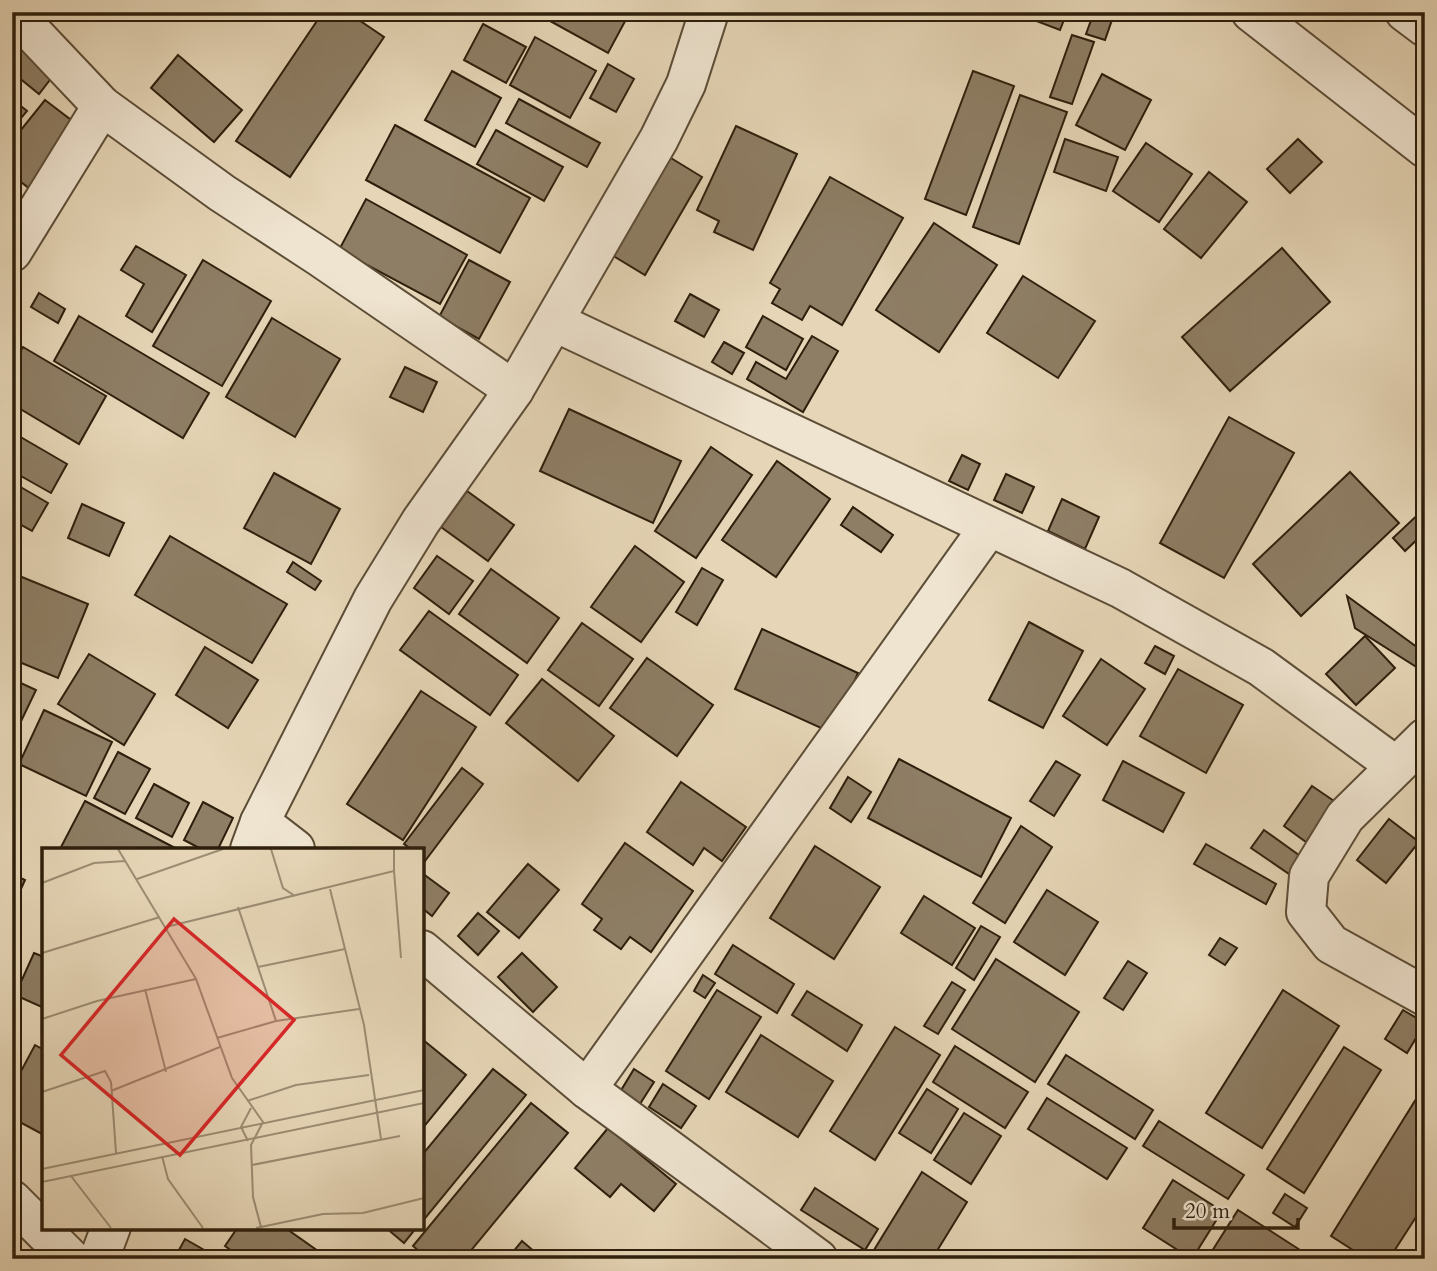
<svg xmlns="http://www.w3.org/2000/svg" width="1437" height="1271" font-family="Cardo,serif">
<rect width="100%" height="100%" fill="#e6d6b7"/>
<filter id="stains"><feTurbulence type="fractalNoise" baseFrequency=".00286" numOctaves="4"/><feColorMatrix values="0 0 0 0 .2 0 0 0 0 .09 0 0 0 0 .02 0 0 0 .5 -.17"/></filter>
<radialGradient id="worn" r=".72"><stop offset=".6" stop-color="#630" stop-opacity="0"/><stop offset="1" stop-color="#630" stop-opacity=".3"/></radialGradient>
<g fill="#8e7e65" stroke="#2e1f0c" stroke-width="2">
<polygon points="323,12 347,12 384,37 290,177 236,141"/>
<polygon points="543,12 630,12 608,53 541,16"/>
<polygon points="1019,12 1067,12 1060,30 1018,14"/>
<polygon points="1094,12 1114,14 1105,40 1086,34"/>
<polygon points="483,24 526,47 506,83 464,60"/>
<polygon points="1072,35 1094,42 1072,104 1050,97"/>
<polygon points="535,37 596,71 570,118 510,85"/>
<polygon points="13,38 56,72 39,94 12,72"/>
<polygon points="178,55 242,110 214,142 151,88"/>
<polygon points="608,64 634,79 616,112 590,98"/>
<polygon points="452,71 501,98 475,147 425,120"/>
<polygon points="973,71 1014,86 966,215 925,199"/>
<polygon points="1102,74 1151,100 1125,150 1076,125"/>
<polygon points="1020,95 1067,112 1019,244 973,227"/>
<polygon points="12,99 27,111 12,129"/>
<polygon points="519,99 600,143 587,167 506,123"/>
<polygon points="45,100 79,126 30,189 12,175 12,141"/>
<polygon points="395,125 530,198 500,253 366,180"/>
<polygon points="736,126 797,154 753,250 714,232 719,221 697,210"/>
<polygon points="496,130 563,167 544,201 477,164"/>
<polygon points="1065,139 1118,157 1106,191 1054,172"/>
<polygon points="1298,139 1322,162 1290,193 1267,169"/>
<polygon points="1146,143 1192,174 1159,222 1113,191"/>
<polygon points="666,155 702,177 645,275 610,254"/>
<polygon points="1209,172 1247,202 1201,258 1164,229"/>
<polygon points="830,177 903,218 842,325 810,306 802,320 772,303 780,289 770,283"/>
<polygon points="366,199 467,255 440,304 339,250"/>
<polygon points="934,223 997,265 939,352 876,310"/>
<polygon points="136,246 186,275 152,332 126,316 144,284 121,270"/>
<polygon points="1282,248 1330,302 1230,391 1182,337"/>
<polygon points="203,260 271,301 222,386 153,346"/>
<polygon points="469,260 510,282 479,339 439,317"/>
<polygon points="1023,276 1095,321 1058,378 987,333"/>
<polygon points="39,293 65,309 58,323 31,307"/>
<polygon points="690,294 719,310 704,337 675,321"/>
<polygon points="79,316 209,393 183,438 54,361"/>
<polygon points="763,316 803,339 786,370 746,347"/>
<polygon points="272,318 340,359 295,437 226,397"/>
<polygon points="812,336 838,351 803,412 747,379 756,362 786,379"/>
<polygon points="724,342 744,353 732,374 712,362"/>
<polygon points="23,347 106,396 79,444 12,404 12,365"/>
<polygon points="405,367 437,382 423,412 390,397"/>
<polygon points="569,409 681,461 653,523 540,471"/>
<polygon points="1229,417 1294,453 1224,578 1160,543"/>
<polygon points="12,432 67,464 51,493 12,471"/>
<polygon points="711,447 752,475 696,558 655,531"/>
<polygon points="962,455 980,464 968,490 949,481"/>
<polygon points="777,461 830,499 776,577 722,540"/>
<polygon points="1350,472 1399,523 1301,616 1253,564"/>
<polygon points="274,473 340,509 311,564 244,528"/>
<polygon points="1006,474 1034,487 1022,513 994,500"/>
<polygon points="12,482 48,503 32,531 12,520"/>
<polygon points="467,491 514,525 488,561 441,527"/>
<polygon points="1062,499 1099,517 1085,549 1048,531"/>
<polygon points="82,504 124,523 109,556 68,538"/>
<polygon points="853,507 893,535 881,552 841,525"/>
<polygon points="1425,508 1425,532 1405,551 1393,538"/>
<polygon points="170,536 287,604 252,663 135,595"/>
<polygon points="635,546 684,582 641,642 591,607"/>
<polygon points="437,556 473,581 449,614 414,588"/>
<polygon points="293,562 321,581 315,590 287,572"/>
<polygon points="702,568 723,580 697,625 676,612"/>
<polygon points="491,569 559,618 527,663 459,614"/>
<polygon points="12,573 88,604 58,678 12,659"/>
<polygon points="1347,596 1425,653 1425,661 1418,668 1355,628"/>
<polygon points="429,611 518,675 490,715 400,650"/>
<polygon points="1029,622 1083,651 1043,728 989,700"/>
<polygon points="582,623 633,659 599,706 548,670"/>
<polygon points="762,629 858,673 832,733 735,689"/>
<polygon points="1365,636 1395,668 1356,705 1326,674"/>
<polygon points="1155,646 1174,656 1165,674 1145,663"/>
<polygon points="205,647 258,680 228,728 176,695"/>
<polygon points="89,654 155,694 124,745 58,704"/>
<polygon points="647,658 713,705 677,756 610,708"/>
<polygon points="1101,659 1145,689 1107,745 1063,716"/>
<polygon points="1178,669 1243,705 1206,773 1140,736"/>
<polygon points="12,679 36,690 12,740"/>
<polygon points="542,679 614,736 578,781 506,723"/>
<polygon points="421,691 476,727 403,840 347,804"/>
<polygon points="44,710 112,742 86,796 19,764"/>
<polygon points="118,752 150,769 125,814 94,798"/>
<polygon points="899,759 1011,818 981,877 868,818"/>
<polygon points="1056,761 1080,775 1054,816 1030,801"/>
<polygon points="1123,761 1184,793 1163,832 1103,800"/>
<polygon points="462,768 483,784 425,861 422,858 422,849 411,849 404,844"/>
<polygon points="848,777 871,792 851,822 830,808"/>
<polygon points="681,782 746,827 722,861 704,848 693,865 647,832"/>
<polygon points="154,784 189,803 172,837 136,818"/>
<polygon points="1312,786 1334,801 1306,842 1284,826"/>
<polygon points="85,801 177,849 60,849"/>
<polygon points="203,802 233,818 218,849 201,849 184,840"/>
<polygon points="1389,819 1419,842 1386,883 1357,860"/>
<polygon points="1021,826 1052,847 1005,923 973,903"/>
<polygon points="1264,830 1303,858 1292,876 1251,848"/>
<polygon points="625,843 693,891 651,952 630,937 621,949 594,930 602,919 582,904"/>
<polygon points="1206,844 1276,884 1266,904 1194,864"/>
<polygon points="815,846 880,887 834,959 770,918"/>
<polygon points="528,864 559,890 519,938 487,912"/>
<polygon points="422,873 449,893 432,916 422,908"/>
<polygon points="12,874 25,880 12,909"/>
<polygon points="1047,890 1098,922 1065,975 1014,942"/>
<polygon points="924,896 975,928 952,965 901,933"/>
<polygon points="478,913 499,931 478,955 458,936"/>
<polygon points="981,926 1000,937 974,980 956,968"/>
<polygon points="1220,938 1237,948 1225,965 1209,955"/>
<polygon points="733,945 794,984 777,1013 715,974"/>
<polygon points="34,953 44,957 44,1008 15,995"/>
<polygon points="522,953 557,987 533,1012 498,977"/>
<polygon points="996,959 1079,1012 1035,1082 952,1029"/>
<polygon points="1128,961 1147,973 1123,1010 1104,998"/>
<polygon points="703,975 715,983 705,998 694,991"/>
<polygon points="952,982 965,990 938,1034 924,1026"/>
<polygon points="717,990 761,1017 709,1099 666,1071"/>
<polygon points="1283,990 1339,1026 1262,1148 1206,1113"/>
<polygon points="807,991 862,1025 847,1051 792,1015"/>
<polygon points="1403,1010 1425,1023 1407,1053 1385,1039"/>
<polygon points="895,1027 940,1055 875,1160 830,1131"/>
<polygon points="761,1035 833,1081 798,1137 726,1092"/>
<polygon points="422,1039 466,1075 422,1129"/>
<polygon points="35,1045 44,1050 44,1135 12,1118 12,1088"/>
<polygon points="955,1046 1028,1092 1005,1128 933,1082"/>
<polygon points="1344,1047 1381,1070 1304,1193 1267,1169"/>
<polygon points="1066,1055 1153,1110 1135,1139 1048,1084"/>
<polygon points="493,1069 526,1095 422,1222 422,1155"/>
<polygon points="634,1069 654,1082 640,1104 620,1092"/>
<polygon points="663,1084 696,1106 681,1128 649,1107"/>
<polygon points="927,1089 958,1109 931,1153 899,1133"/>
<polygon points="1421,1091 1425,1093 1425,1203 1389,1259 1367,1259 1331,1236"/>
<polygon points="1047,1098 1127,1148 1107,1179 1028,1129"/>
<polygon points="531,1103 568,1133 464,1259 428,1259 413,1246"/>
<polygon points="964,1113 1001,1136 971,1184 934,1160"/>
<polygon points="1159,1121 1244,1175 1228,1199 1143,1146"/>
<polygon points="608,1128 676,1184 654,1211 621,1184 610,1197 575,1168"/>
<polygon points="922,1172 967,1202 932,1259 909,1257 908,1259 888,1259 874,1250"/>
<polygon points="1173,1180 1222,1211 1192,1259 1143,1228"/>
<polygon points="815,1188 878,1229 865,1250 801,1210"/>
<polygon points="1285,1194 1307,1208 1295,1227 1273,1213"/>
<polygon points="1238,1210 1314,1259 1207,1259"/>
<polygon points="238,1227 284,1227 325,1256 324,1259 243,1259 225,1246"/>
<polygon points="385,1227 417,1227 404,1243"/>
<polygon points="185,1239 220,1259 174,1259"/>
<polygon points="522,1241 543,1259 507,1259"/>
</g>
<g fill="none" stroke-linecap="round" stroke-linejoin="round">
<g stroke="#5c4d37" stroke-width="42">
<g id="minor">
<polyline points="13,12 102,106 222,193 320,257 514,390"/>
<polyline points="12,252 102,106"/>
<polyline points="555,322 1120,588 1261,667 1396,766"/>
<polyline points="1425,738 1345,817 1309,876 1306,912 1331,944 1425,996"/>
<polyline points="260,822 295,849"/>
<polyline points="250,849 260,822 373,599 421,521 514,390 659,139 686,84 709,12"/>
<polyline points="422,950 587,1089 818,1259"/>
<polyline points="587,1089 989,527"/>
<polyline points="12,1200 71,1259"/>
<polyline points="99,1259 111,1227"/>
</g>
</g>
<g stroke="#5c4d37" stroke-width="42">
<g id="tertiary">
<polyline points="1251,12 1425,148"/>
<polyline points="1405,12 1425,27"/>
</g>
</g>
<use href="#minor" stroke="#efe4d0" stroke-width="38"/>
<use href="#tertiary" stroke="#efe4d0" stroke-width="38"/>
</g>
<g transform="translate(42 848)">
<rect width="382" height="382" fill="#e6d6b7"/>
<path fill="none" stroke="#9c8d73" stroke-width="2" d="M76,1L154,131L190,230L221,274L209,297L211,349L219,379M229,1L241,40L253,48M352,23L359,110M95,31L181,1M0,35L52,15L83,13M288,41L322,177L339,291M196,59L234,173M124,79L352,23V1M0,105L118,69M216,119L303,101M103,141L124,224M0,171L55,153L154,131M175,190L234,173L317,161M381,242L382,168M69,243L178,199M0,244L63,223L69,234L74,305M205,253L254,237L327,227M206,293L199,279L209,260M120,308L126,331L161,380M210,317L358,288M0,321L382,242M29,328L69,380M0,334L382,255M214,380L281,366L321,365L382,350"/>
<path fill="#d62828" fill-opacity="0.15" stroke="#d62828" stroke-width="3.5" d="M132,71L252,172L138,307L19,207Z"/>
<rect width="382" height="382" fill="none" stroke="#2e1f0c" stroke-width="3.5"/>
</g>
<rect width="1437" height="1271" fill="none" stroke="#e6d6b7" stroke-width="42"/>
<rect x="14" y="14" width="1409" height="1243" fill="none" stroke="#2e1f0c" stroke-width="3.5"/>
<rect x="21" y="21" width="1395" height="1229" fill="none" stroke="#2e1f0c" stroke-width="2"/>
<path d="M1174 1218v10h124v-10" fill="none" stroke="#2e1f0c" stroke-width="3.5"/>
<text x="1185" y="1218" font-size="21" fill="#2e1f0c" stroke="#efe4d0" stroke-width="5" paint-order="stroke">20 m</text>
<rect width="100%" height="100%" filter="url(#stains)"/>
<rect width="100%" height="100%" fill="url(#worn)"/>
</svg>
